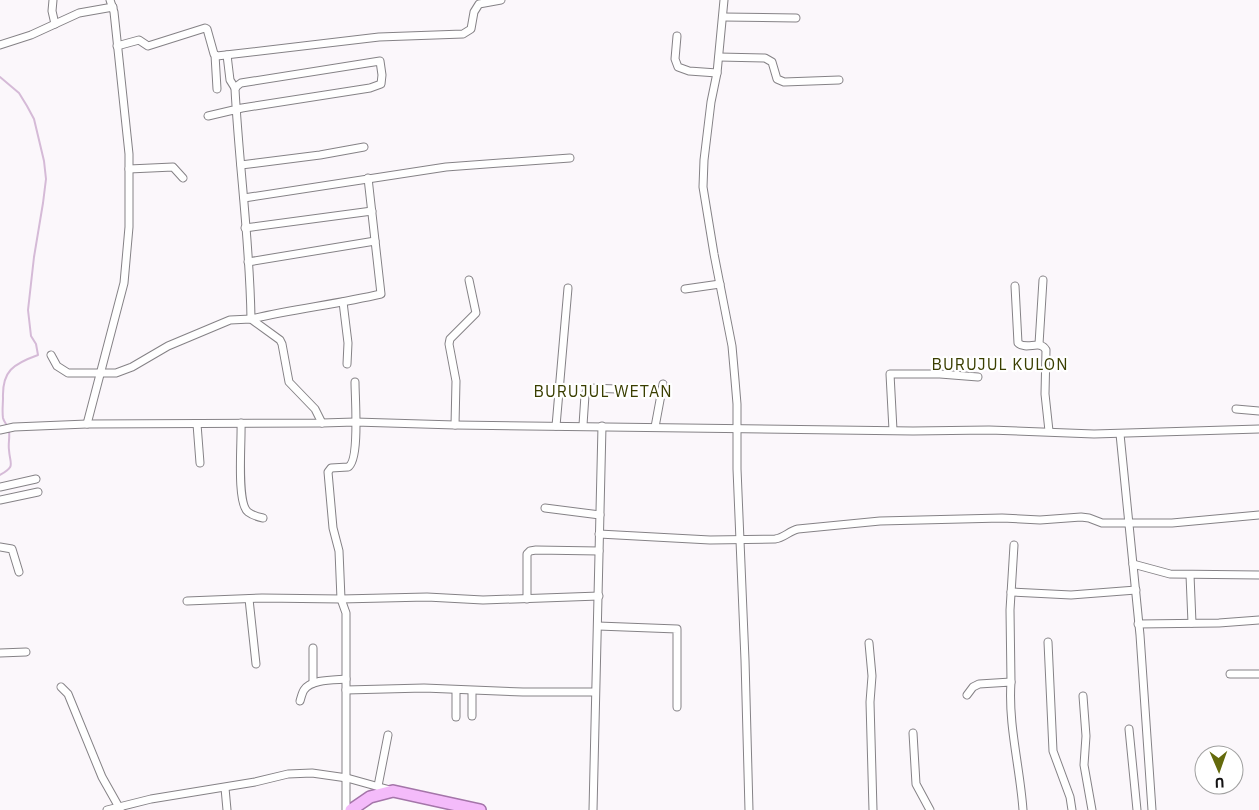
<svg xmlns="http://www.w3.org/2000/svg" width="1259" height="810" font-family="'IBM Plex Sans',sans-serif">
<rect width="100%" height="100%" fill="#fbf7fb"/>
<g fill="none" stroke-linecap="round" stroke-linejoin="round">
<path stroke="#d5bad7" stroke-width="2" d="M0,77L19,93L27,106L34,119L44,161L46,179L43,203L34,257L28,310L31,336L36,344L38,355C13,364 2,371 3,398C3,404 2,411 3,418C4,423 9,426 9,431C10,437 8,444 9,450C10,465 16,466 0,475"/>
<g stroke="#858286" stroke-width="9">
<g id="minor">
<polyline points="53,0 52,11 55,24"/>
<polyline points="724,0 717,73 711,102 704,160 703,187 714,254 732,346 735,380 737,404 737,469 745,660 749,810"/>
<polyline points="723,17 796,18"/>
<polyline points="677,36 675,59 678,67 689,71 717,73"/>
<polyline points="0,45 31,35 79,13 113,7"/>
<polyline points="117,46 139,40 148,46 205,28 207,29 214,54 217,56 379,37 463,34 471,29 474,12 479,4 501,0"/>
<polyline points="215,55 217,89"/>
<polyline points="227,55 230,80 235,88"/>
<polyline points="719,57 765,58 772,62 777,79 784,82 839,80"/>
<path d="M208,116L242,108L370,88L381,84L382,75L380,61L241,83L237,86L235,89C239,166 250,242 251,319C294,309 338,304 381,294L368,178"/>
<polyline points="241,165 320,155 364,147"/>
<polyline points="129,169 173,167 183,178"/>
<polyline points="244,198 446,167 570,158"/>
<polyline points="245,228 372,211"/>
<polyline points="248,262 375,241"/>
<path d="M1015,286L1018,343C1027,351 1040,339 1046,350L1045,394L1049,431"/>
<polyline points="685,289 720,284"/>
<polyline points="343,302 348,343 347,364"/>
<polyline points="1039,344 1043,280"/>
<polyline points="51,355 57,366 68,373 116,373 132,367 168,346 230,320 251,319 280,340 282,344 289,382 315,409 322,423"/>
<polyline points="1236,409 1259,411"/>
<path d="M241,423C242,440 236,503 248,512C252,515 258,517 263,518"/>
<polyline points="87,424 124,283 129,227 129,154 114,12 110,0"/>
<polyline points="197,424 200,463"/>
<polyline points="455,425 456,381 449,344 450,339 476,313 469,280"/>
<polyline points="583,425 585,395 588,388 617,389"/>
<polyline points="556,426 568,288"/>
<polyline points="655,427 663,384"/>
<polyline points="0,430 14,427 87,424 322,423 355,422 455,425 913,431 989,430 1094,434 1259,429"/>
<polyline points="893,430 890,374 940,374 978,377"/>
<polyline points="1120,434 1140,635 1152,810"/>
<polyline points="0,487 36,479"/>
<polyline points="0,500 38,492"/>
<polyline points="545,508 600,515"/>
<path d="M599,534L710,540L775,539C784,538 789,531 798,529L880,521L1002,518L1040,520L1081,517L1089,518L1102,523H1172L1259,515"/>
<polyline points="0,547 12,549 19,572"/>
<polyline points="1133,564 1170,574 1259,575"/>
<polyline points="1190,575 1192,623"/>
<polyline points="1011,592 1071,595 1136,590"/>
<polyline points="249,599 256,664"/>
<polyline points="527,599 527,554 530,551 536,550 599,551"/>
<polyline points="187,601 262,598 341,599 427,597 483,600 599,596"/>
<polyline points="1138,624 1219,623 1259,620"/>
<polyline points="598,626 677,629 677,707"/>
<polyline points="1048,642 1053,751 1070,797 1072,810"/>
<polyline points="869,643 872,676 870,702 873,810"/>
<polyline points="0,653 26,652"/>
<polyline points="1230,674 1259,674"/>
<polyline points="1011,682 1010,610 1014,545"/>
<polyline points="313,683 313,648"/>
<polyline points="61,687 68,694 102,777 120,809"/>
<polyline points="346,690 424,688 523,692 595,692"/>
<polyline points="472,691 472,716"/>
<path d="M967,695L973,687L979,684L1011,682C1008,725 1020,767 1023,810"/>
<polyline points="1083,696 1086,736 1084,765 1092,810"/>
<path d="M300,701C301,698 302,693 304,690C311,679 334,680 346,679"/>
<polyline points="456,717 456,690"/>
<polyline points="1129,729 1137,810"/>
<polyline points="913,733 916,784 930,810"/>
<polyline points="378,786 388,735"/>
<polyline points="225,788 227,810"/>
<polyline points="107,810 151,799 255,782 288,774 312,773 347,778 390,790"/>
<path d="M346,810V613L341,599L339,551L333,528L328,472L331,468L348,467C360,461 355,398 355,382"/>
<polyline points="593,810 602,426"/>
</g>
</g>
<g stroke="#a475a9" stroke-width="14">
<polyline id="trunk" points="351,810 370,797 393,791 480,810"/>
</g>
<use href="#minor" stroke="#fff" stroke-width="7"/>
<use href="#trunk" stroke="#f4bbfa" stroke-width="11"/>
</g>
<g text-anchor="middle" stroke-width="4.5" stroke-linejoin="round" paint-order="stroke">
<g font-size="16" letter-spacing="1" fill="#3a3e00" stroke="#fff">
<text x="1000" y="370">BURUJUL KULON</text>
<text x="603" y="397">BURUJUL WETAN</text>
</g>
</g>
<g transform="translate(1219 770) rotate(178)"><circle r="24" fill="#ffffff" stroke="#a1a1a1"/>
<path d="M0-4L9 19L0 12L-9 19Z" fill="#646a0c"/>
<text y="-8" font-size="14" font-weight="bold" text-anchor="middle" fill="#141314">U</text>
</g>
</svg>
